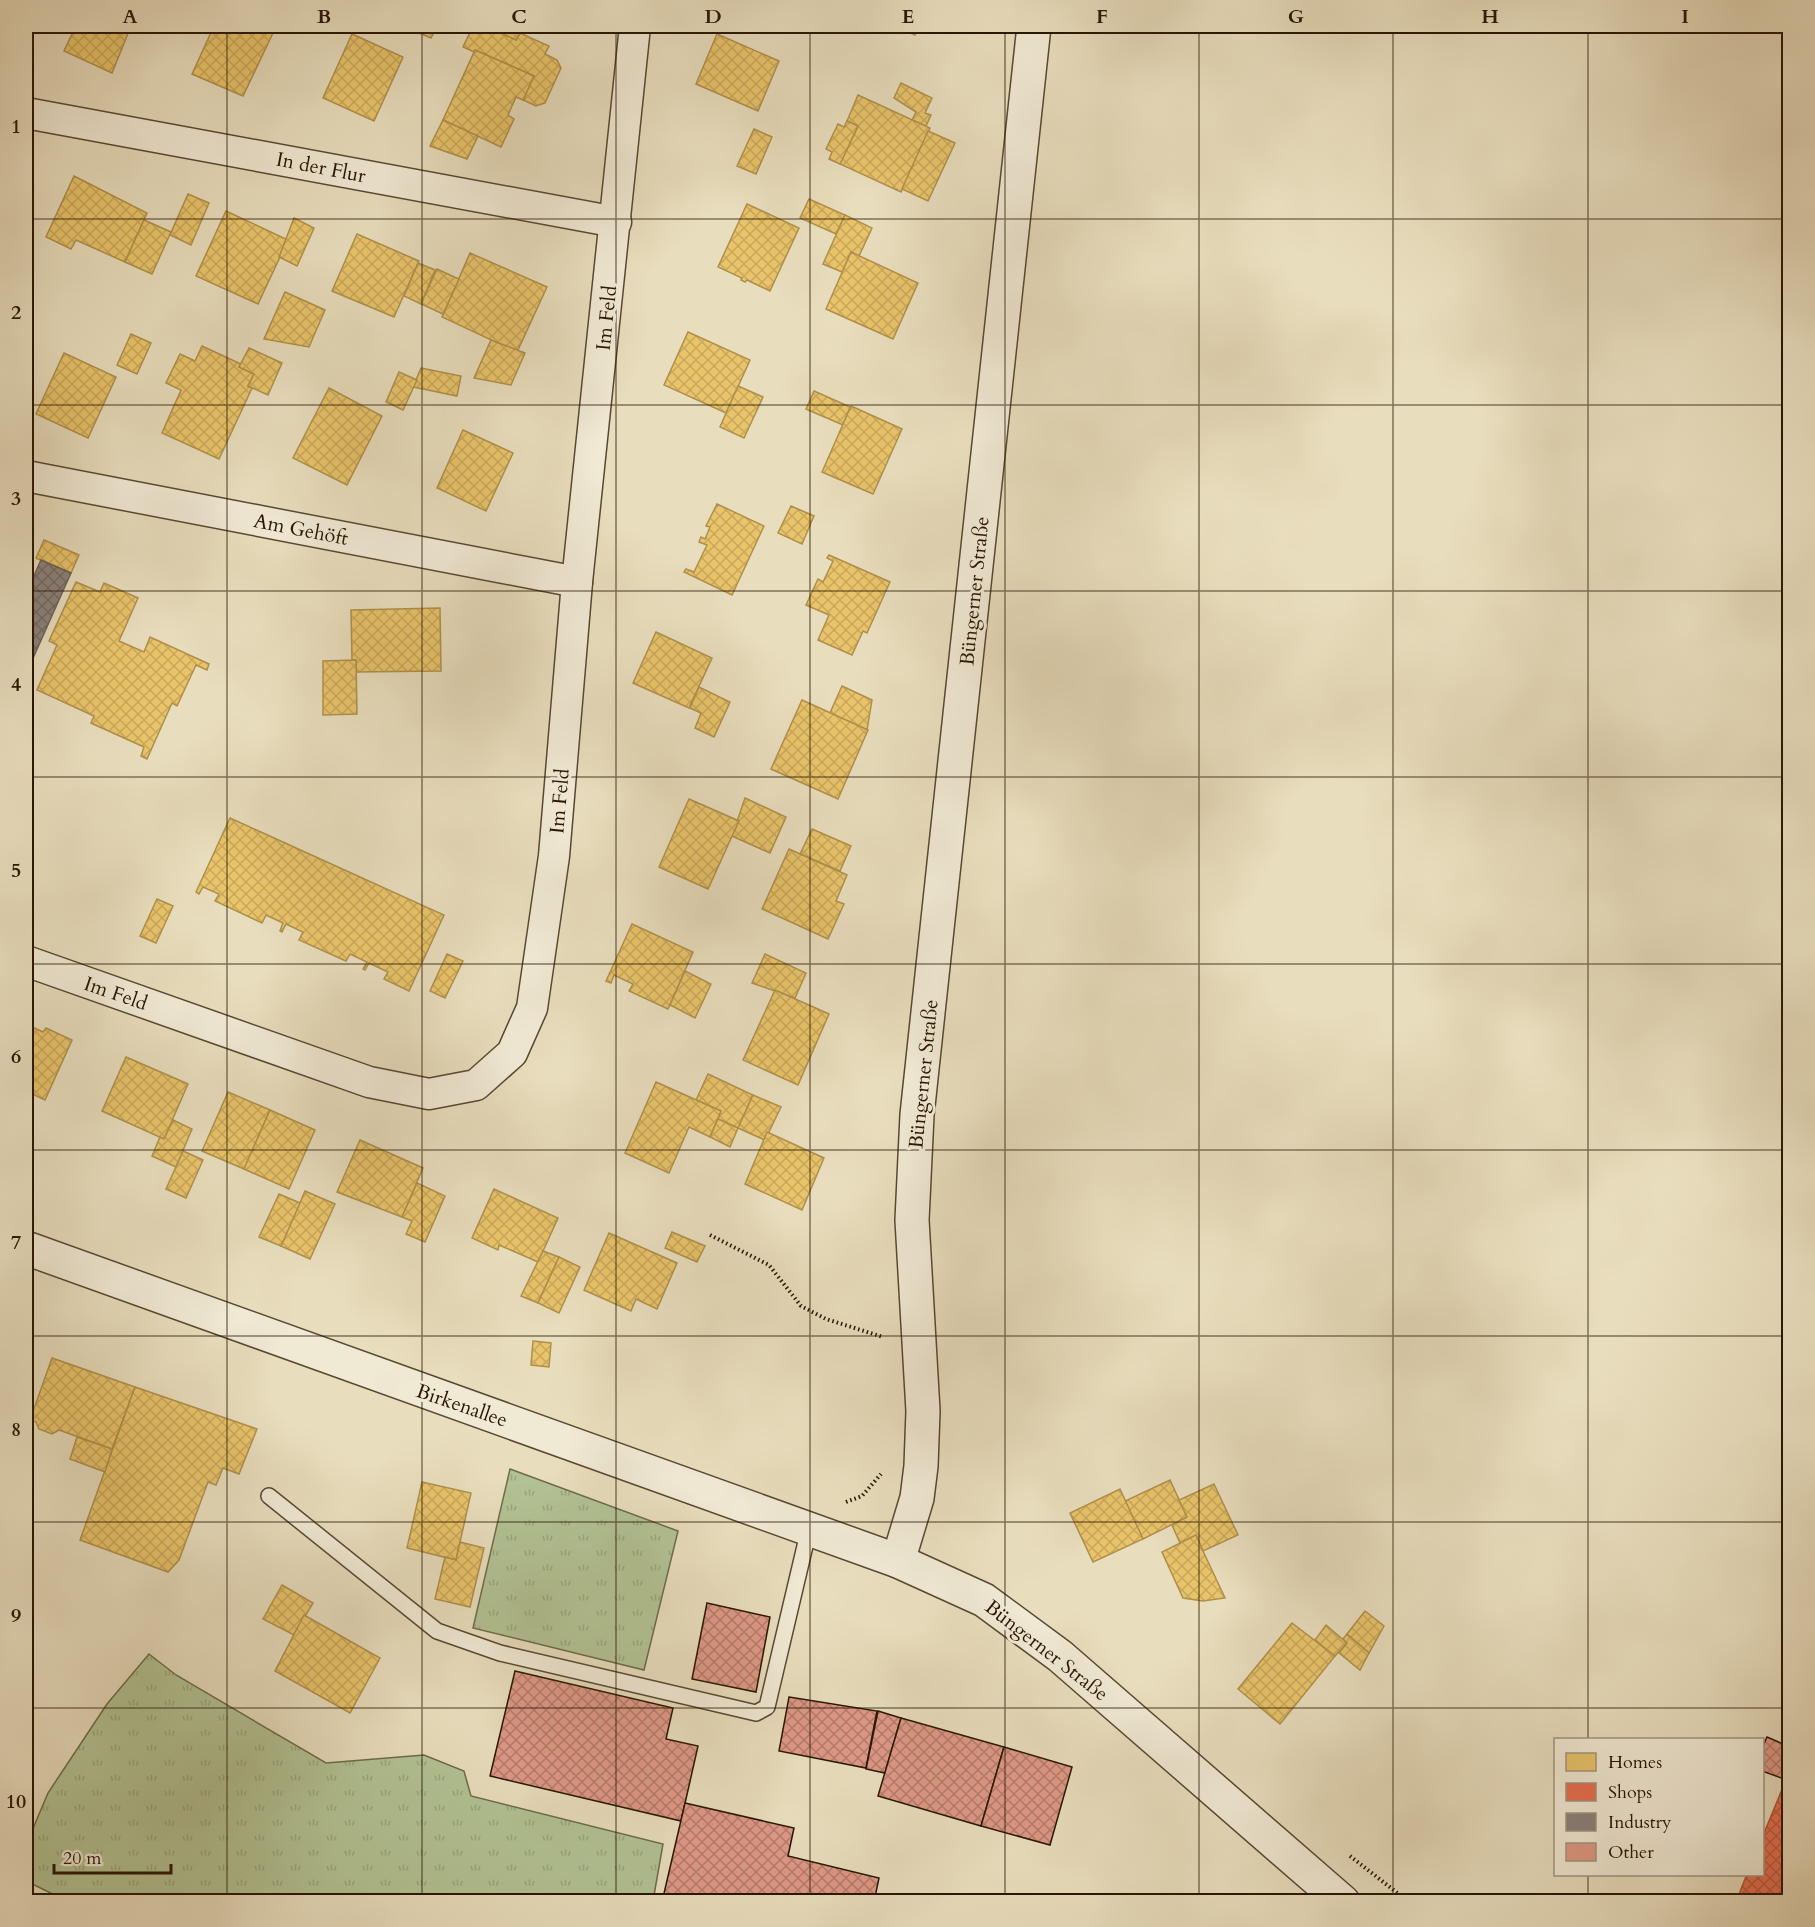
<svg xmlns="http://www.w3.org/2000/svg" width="1815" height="1927" font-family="Cardo,serif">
<defs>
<pattern id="grass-tufts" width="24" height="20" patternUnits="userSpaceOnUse" patternTransform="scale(1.5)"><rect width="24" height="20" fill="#b2c294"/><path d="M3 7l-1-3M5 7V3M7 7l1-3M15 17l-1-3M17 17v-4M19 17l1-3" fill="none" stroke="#99a67e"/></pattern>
<pattern id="homes-cross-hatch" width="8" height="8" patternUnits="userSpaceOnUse" patternTransform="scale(1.5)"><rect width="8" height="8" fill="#e9c46a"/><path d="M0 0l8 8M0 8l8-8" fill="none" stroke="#c8a85a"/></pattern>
<pattern id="shops-cross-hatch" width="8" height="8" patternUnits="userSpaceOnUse" patternTransform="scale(1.5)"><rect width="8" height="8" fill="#e76f51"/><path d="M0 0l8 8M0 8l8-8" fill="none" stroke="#bb5a41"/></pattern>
<pattern id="industry-cross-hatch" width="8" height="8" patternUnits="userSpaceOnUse" patternTransform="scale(1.5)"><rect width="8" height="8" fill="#8a817c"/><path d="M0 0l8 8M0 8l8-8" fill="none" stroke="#716963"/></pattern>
<pattern id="building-cross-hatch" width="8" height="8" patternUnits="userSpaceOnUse" patternTransform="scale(1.5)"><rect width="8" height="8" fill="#de9886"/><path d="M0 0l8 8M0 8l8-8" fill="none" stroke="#b47b6b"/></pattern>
</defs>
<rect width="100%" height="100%" fill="#e8ddbd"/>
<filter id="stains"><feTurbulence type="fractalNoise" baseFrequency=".00333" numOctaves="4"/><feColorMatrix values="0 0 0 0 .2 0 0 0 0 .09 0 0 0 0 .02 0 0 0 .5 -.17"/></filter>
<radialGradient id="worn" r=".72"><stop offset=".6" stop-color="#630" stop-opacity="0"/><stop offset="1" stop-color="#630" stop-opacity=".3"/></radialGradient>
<g fill="url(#grass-tufts)" stroke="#6d6c4b" stroke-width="1.5">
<polygon points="510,1469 678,1531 644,1670 473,1628"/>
<polygon points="149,1654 176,1675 326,1763 424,1755 464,1771 471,1796 663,1844 653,1901 69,1902 26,1881 26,1845 48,1793 107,1704"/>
</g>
<g fill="url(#homes-cross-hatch)" stroke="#af904b" stroke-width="1.5">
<polygon points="76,26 131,26 112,73 64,51"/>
<polygon points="214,26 257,26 273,33 243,96 192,74"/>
<polygon points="411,26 437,26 431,38 410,29"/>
<polygon points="473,26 484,29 486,26 516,40 520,33 549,46 545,54 557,60 561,68 545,103 536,106 523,100 534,76 475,50 474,52 463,47"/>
<polygon points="486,26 525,26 516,40"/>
<polygon points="893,26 919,26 915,35"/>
<polygon points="352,34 403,57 374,121 323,98"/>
<polygon points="717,34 779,61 758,111 696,84"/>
<polygon points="475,50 534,76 523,100 516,97 508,115 514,119 501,147 443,120"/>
<polygon points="901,83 932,98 925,113 931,115 926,126 912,120 916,112 894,98"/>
<polygon points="858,95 930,128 901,192 840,164 858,126 847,121"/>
<polygon points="443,120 478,136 467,159 430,146"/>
<polygon points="847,121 858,126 840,164 829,159 832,152 826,149 838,124 844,127"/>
<polygon points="754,129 772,137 756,174 737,166"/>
<polygon points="928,131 955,143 928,201 902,189"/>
<polygon points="74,176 147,213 125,262 76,240 71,249 46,237"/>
<polygon points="188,194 209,203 191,245 170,235"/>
<polygon points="809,199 845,215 836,234 800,218"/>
<polygon points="747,204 799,228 770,291 747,280 745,282 741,280 742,278 718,267"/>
<polygon points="226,211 288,240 258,304 196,276"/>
<polygon points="845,215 872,228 859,256 851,252 842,272 823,264"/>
<polygon points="294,218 314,228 297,266 279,257"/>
<polygon points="144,220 171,232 152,274 125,262"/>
<polygon points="357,234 419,261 394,317 332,291"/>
<polygon points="851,252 918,283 893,339 826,309"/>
<polygon points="470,253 547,287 517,352 442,317"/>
<polygon points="418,263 435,270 421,304 404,296"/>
<polygon points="437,269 459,279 443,314 421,304"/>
<polygon points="285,292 325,310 309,347 264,339"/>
<polygon points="688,332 750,360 726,413 664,385"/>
<polygon points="131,334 151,343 137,374 117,365"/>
<polygon points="491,340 525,353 511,385 474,378"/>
<polygon points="202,346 241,364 239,367 254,374 248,386 252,388 219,459 162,433 181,390 166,383 180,354 195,361"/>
<polygon points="249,348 282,363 268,395 248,386 254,374 239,367"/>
<polygon points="64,353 116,377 88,438 36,414"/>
<polygon points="421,368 461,376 457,396 413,387"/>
<polygon points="399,372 417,380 403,410 386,402"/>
<polygon points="738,386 763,397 744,438 720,427"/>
<polygon points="329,388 382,416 347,485 293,458"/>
<polygon points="814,391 850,407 843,425 806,409"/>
<polygon points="851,406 902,429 873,494 822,472"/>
<polygon points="463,430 513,453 486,511 437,488"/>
<polygon points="717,504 764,526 732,595 684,572 686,569 694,572 707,545 699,542 701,537 705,539 710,527 706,526"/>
<polygon points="791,506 814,516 802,544 778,533"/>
<polygon points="44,540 79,555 71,573 36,558"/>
<polygon points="829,555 890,582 867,633 863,631 852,655 818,640 829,615 806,605 818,579 823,582 833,561 827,558"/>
<polygon points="76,582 100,592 104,583 138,598 119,641 144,652 150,637 209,664 207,670 196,665 177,706 172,703 147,759 141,756 144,747 91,723 94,716 37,690 57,645 49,641"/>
<polygon points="440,608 441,671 356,672 356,660 352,660 351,610"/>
<polygon points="656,632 712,658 689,708 633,683"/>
<polygon points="356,660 357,714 323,715 323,661"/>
<polygon points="842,686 872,700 867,730 830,713"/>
<polygon points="699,687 730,702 714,737 695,728 701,713 690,708"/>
<polygon points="802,700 868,730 838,799 771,769"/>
<polygon points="745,798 786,817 770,853 732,836"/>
<polygon points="689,799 739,821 708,889 659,867"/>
<polygon points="230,818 444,915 409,991 384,979 388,972 369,963 365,970 363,969 367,962 350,954 346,961 299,940 303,932 286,924 282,932 280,931 283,923 266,915 262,923 215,901 219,894 203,887 199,894 196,892"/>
<polygon points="812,829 851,846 840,871 800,854"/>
<polygon points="789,849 847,875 836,901 844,904 828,939 762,909"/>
<polygon points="157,899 173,906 156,943 140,936"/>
<polygon points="632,924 693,952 668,1009 629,991 633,984 614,975 611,983 606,981"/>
<polygon points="447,954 463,961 445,998 430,991"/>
<polygon points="765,954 806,973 795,998 752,983"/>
<polygon points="685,971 711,984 695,1018 670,1005"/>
<polygon points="775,990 829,1014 798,1085 743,1060"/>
<polygon points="26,1024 43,1032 46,1028 72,1040 45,1100 26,1091"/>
<polygon points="126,1057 188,1084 164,1139 102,1111"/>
<polygon points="708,1074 753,1095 738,1128 718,1119 721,1111 696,1100"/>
<polygon points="656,1082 721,1111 710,1137 689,1127 669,1173 625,1153"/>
<polygon points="228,1092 270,1110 244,1169 202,1151"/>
<polygon points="753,1095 781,1107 765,1140 738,1128"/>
<polygon points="270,1110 315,1130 289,1189 244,1169"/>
<polygon points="718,1119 738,1128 730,1147 710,1137"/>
<polygon points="173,1120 192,1129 176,1167 152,1156 160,1137 164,1139"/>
<polygon points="767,1132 824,1158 802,1210 745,1184"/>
<polygon points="360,1140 423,1168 402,1217 337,1192"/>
<polygon points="183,1151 203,1160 186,1198 166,1189"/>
<polygon points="417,1183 445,1196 425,1242 406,1234 412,1221 402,1217"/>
<polygon points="494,1189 558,1218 538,1262 499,1245 498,1250 472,1238"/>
<polygon points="305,1191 335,1204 310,1259 281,1246"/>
<polygon points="279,1194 300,1203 281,1246 259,1237"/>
<polygon points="672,1232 705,1246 697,1262 665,1248"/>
<polygon points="609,1233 677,1263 657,1309 636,1299 631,1311 584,1290"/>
<polygon points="543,1251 559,1257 538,1303 521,1296"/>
<polygon points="559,1257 580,1267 559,1313 538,1303"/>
<polygon points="533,1341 551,1343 549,1367 531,1365"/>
<polygon points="52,1358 135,1387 112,1449 59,1430 52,1434 39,1429 36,1422 30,1420"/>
<polygon points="135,1387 257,1429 239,1474 223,1468 216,1485 208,1482 179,1560 168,1572 80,1540"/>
<polygon points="77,1437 112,1449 105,1472 70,1459"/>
<polygon points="1170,1480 1187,1517 1143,1539 1125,1501"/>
<polygon points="422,1482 471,1493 456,1560 407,1548"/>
<polygon points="1214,1484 1238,1535 1203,1551 1196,1535 1180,1543 1172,1525 1187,1517 1179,1500"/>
<polygon points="1120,1489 1143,1539 1093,1562 1070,1513"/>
<polygon points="1196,1535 1203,1551 1225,1598 1203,1601 1183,1598 1162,1552"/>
<polygon points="460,1542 484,1548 470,1607 435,1599 445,1557 456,1560"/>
<polygon points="282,1585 313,1603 294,1635 263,1619"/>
<polygon points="1365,1611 1384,1626 1369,1653 1347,1634"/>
<polygon points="304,1615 380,1658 350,1713 275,1671"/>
<polygon points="1292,1623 1335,1656 1280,1724 1238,1689"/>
<polygon points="1326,1625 1347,1643 1335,1656 1315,1640"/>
<polygon points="1347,1634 1369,1653 1360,1670 1339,1653 1347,1643 1343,1639"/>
</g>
<polygon fill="url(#shops-cross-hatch)" stroke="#ae5439" stroke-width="1.5" points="1786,1780 1790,1781 1789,1902 1736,1902 1747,1874 1762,1874 1762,1838"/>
<polygon fill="url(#industry-cross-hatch)" stroke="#6d6157" stroke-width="1.5" points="41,560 71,573 26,674 26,594"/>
<g fill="url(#building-cross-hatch)" stroke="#281602" stroke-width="1.5">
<polygon points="707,1603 770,1617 756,1692 692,1679"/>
<polygon points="515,1671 673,1708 666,1739 698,1746 681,1821 490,1776"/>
<polygon points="789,1697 877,1711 866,1768 779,1751"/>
<polygon points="878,1711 901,1718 885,1773 866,1769"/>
<polygon points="901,1718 1004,1747 981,1826 878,1796"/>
<polygon points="1767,1737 1790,1747 1790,1781 1762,1771 1762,1748"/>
<polygon points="1004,1747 1072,1767 1050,1845 981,1826"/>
<polygon points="685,1803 794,1828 788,1856 879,1878 874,1902 662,1902"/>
</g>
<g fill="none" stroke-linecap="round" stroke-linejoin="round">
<g stroke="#584831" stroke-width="18">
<polyline id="service" points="269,1496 437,1631 500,1653 756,1713 767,1707 809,1529"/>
</g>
<g stroke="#584831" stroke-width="33">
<g id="minor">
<polyline points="26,113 616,222"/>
<polyline points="26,476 577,582"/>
<polyline points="26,961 369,1082 429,1094 476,1085 512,1053 532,1008 554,856 577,582 635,26"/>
</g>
</g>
<g stroke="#584831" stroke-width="36">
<g id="tertiary">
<polyline points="26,1248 898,1561 984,1600 1060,1656 1343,1902"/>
<polyline points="898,1561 917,1498 921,1466 923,1411 912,1220 917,1115 1034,26"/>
</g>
</g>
<g stroke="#281602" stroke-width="4" stroke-dasharray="1.5 3" stroke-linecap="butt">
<polyline points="710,1235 769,1265 801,1306 826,1319 883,1337"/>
<polyline points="846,1502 862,1496 881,1474"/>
<polyline points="1350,1856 1409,1902"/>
</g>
<use href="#service" stroke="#f0e9d4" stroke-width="15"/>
<use href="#minor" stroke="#f0e9d4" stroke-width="30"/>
<use href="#tertiary" stroke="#f0e9d4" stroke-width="33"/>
</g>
<path fill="none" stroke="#281602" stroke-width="1.5" stroke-opacity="0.55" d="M227,26V1902M422,26V1902M616,26V1902M810,26V1902M1005,26V1902M1199,26V1902M1393,26V1902M1588,26V1740M26,219H1790M26,405H1790M26,591H1790M26,777H1790M26,964H1790M26,1150H1790M26,1336H1790M26,1522H1790M26,1708H1790M1588,1874V1902"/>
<g text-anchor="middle" stroke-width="6" stroke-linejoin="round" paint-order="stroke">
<g font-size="20" fill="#281602" stroke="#f0e9d4">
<text transform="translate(321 167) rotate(11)" y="7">In der Flur</text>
<text transform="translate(606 318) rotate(-84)" y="7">Im Feld</text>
<text transform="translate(301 529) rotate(11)" y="7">Am Gehöft</text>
<text transform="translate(974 591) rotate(-84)" y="7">Büngerner Straße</text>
<text transform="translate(559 801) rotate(-85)" y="7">Im Feld</text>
<text transform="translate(116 993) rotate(19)" y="7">Im Feld</text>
<text transform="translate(923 1074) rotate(-84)" y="7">Büngerner Straße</text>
<text transform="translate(462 1405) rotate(19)" y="7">Birkenallee</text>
<text transform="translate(1047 1650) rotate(38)" y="7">Büngerner Straße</text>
</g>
</g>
<rect width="1815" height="1927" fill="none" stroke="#e8ddbd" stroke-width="66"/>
<rect x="1554" y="1738" width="210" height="138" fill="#f0e9d4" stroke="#a09580" stroke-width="1.5"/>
<rect x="1566" y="1753" width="30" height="18" fill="#e9c46a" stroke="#a09580" stroke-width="1.5"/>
<text x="1608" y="1768" font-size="18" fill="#281602">Homes</text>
<rect x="1566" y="1783" width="30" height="18" fill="#e76f51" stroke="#a09580" stroke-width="1.5"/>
<text x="1608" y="1798" font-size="18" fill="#281602">Shops</text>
<rect x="1566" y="1813" width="30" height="18" fill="#8a817c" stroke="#a09580" stroke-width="1.5"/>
<text x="1608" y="1828" font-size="18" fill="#281602">Industry</text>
<rect x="1566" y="1843" width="30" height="18" fill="#de9886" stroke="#a09580" stroke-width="1.5"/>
<text x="1608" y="1858" font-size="18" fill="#281602">Other</text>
<path d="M54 1864v9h117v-9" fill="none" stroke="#281602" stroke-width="3"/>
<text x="63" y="1864" font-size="18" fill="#281602" stroke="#f0e9d4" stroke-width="4.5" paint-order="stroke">20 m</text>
<rect x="33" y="33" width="1749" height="1861" fill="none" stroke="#281602" stroke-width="2"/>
<g font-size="20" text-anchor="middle" font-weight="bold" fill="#281602">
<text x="130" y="23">A</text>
<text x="324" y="23">B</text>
<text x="519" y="23">C</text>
<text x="713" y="23">D</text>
<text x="908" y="23">E</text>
<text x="1102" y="23">F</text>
<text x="1296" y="23">G</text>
<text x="1490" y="23">H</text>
<text x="1685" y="23">I</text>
<text x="16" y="133">1</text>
<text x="16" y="319">2</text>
<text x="16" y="505">3</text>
<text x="16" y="691">4</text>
<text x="16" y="877">5</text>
<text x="16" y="1063">6</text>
<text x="16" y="1249">7</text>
<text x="16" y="1436">8</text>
<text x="16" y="1622">9</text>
<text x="16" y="1808">10</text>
</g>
<rect width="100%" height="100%" filter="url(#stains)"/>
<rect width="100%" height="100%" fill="url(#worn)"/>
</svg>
